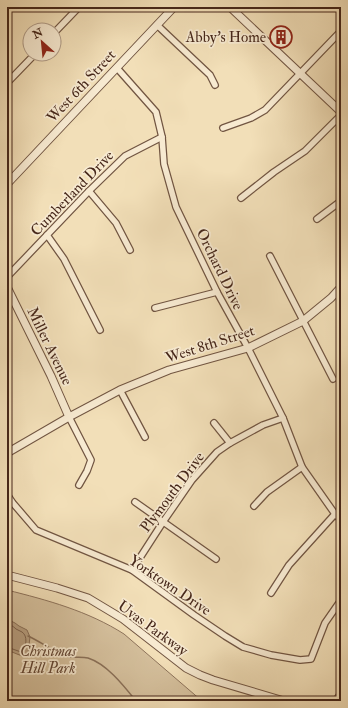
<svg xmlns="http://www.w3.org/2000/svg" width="348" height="708" font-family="'IM FELL Double Pica',serif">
<rect width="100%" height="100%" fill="#f2dfb8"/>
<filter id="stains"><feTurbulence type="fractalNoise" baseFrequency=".005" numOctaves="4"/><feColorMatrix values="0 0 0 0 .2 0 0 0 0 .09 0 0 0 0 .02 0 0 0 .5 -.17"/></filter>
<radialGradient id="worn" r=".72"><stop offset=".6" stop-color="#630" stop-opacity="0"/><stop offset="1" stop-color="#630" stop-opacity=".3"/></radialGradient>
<path fill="#d5c09d" stroke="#8e745c" d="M7,590C47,600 88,611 124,634L202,701H7Z"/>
<polygon fill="#b8a082" stroke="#8a7058" points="7,619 15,623 19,626 27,630 30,637 28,653 22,656 7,650"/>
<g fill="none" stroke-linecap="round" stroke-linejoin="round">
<path stroke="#7f644e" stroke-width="1" d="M7,624C11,625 13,626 16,629C18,630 20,631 22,632C28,636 26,646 23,651L21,652L7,647"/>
<path stroke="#8a7058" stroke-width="1.5" d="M28,636C41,642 51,650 64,655C71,659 80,656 88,658C107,664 124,686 136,701"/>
<g stroke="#715542" stroke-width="8">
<g id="minor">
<polyline points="157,25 210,75 215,85"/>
<polyline points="54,33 79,7"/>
<polyline points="117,68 156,112 162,137 164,164 176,207 217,292 248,348 283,418 302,467 335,514 341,520"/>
<polyline points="7,83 35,54"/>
<polyline points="223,128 251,118 265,110 341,31"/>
<polyline points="89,191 116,223 130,250"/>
<polyline points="241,198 274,172 305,151 341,115"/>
<polyline points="317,219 341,201"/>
<polyline points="47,235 64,259 100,330"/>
<polyline points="270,256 333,379"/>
<polyline points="7,277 89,191 125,156 162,137"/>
<polyline points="155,308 217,292"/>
<polyline points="120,390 145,437"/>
<polyline points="69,417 91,460 87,471 79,485"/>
<polyline points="214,423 230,443"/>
<polyline points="7,494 12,502 36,530 132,570 194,615 225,636 243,647 271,655 300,660 311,659 325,623 341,600"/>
<polyline points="135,502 216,559"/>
<polyline points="254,506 267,492 302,467"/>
<polyline points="7,507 12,502"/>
<polyline points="132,570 163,522 192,480 217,452 230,443 263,425 283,418"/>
<polyline points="271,593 289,565 335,514"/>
</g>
</g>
<g stroke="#715542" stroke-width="9">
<g id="tertiary">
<polyline points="230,7 341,112"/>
<polyline points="7,184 174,7"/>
<polyline points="7,287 51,376 69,417"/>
<polyline points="7,453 69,417 120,390 169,370 248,348 303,321 331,298 341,287"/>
<polyline points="7,575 57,588 88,598 123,619 186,668 200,675 213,680 284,701"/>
<polyline points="336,701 341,694"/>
</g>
</g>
<use href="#minor" stroke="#f7ead1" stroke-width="5.5"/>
<use href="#tertiary" stroke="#f7ead1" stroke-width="7"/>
</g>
<defs>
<g id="building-ring" transform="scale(1.15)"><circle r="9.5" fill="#f7ead1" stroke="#8f2418" stroke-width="1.5"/><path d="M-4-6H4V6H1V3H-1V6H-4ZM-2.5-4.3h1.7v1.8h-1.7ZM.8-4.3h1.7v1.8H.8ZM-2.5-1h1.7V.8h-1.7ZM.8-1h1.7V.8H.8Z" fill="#8f2418"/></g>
</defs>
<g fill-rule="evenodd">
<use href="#building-ring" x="281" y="37"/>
</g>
<g text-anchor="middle" stroke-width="3.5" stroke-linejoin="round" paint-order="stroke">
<g font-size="15" fill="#46271a" stroke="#f7ead1" text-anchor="end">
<text x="266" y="42">Abby's Home</text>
</g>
<g font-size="15" fill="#46271a" stroke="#f7ead1">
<text transform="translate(81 86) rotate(-47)" y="5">West 6th Street</text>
<text transform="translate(72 193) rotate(-46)" y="5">Cumberland Drive</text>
<text transform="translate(220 269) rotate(64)" y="5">Orchard Drive</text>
<text transform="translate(210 344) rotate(-18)" y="5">West 8th Street</text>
<text transform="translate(50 346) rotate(64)" y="5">Miller Avenue</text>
<text transform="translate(172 492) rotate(-53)" y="5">Plymouth Drive</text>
<text transform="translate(170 585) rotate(34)" y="5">Yorktown Drive</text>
<text transform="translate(153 628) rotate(36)" y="5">Uvas Parkway</text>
</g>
<g font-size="15" font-style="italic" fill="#634634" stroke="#f7ead1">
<text x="48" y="656">Christmas<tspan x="48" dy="17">Hill Park</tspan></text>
</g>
</g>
<rect width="348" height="708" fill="none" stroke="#f2dfb8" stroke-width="24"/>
<rect x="8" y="8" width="332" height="692" fill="none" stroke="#46271a" stroke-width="2"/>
<rect x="12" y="12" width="324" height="684" fill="none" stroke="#46271a"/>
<g transform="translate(42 42) rotate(333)"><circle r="19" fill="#f7ead1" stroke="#b09c88"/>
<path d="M0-3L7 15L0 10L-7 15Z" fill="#8f2418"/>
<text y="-6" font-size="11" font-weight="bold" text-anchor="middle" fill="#46271a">N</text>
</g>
<rect width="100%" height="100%" filter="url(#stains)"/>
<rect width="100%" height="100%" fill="url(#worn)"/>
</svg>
